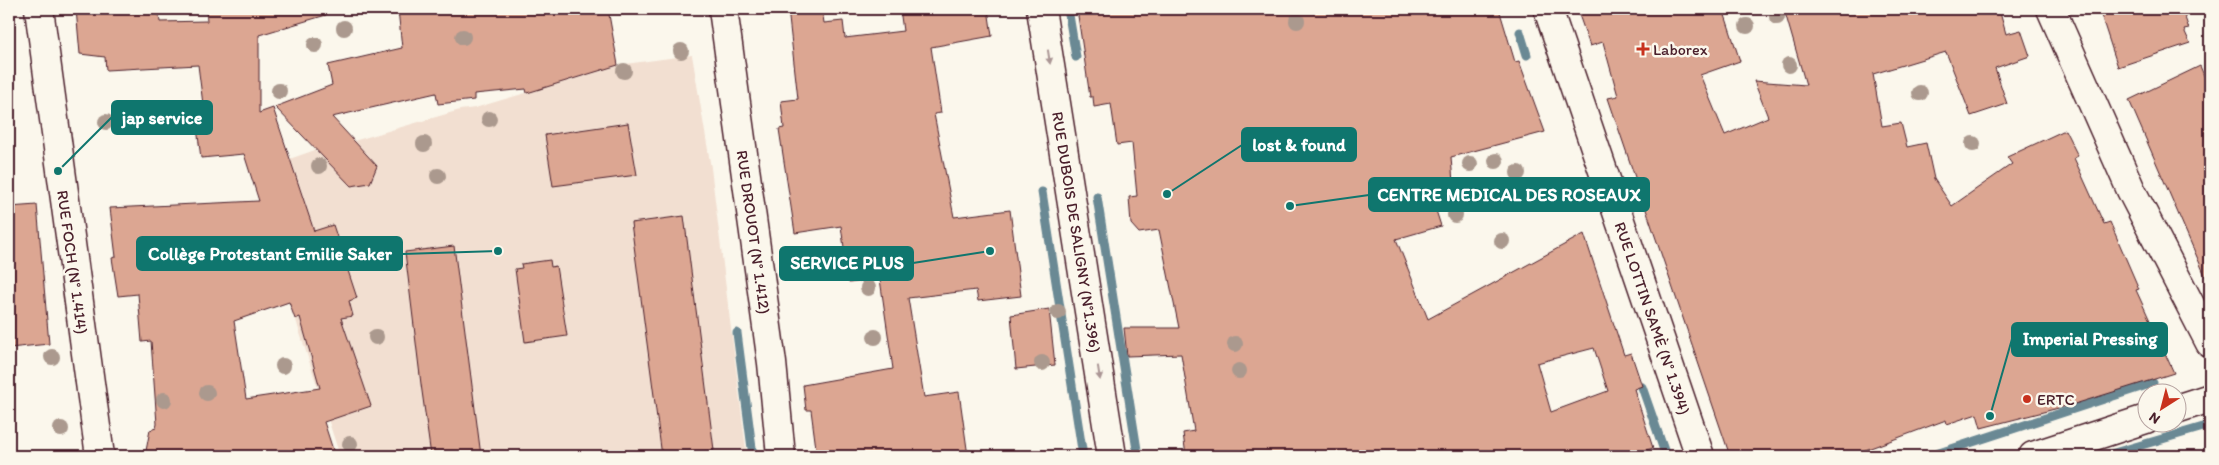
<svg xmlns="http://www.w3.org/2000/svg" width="2219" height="465" font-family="Itim,sans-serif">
<rect width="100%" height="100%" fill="#fbf7ec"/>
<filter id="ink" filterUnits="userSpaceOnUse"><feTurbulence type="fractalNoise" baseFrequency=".02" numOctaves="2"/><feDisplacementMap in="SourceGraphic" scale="10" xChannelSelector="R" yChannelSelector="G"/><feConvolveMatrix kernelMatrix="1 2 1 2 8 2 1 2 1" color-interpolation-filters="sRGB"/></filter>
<g filter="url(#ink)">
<polygon fill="#f2dfd1" points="692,55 711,168 746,449 690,456 340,456 299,330 253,172 315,150 316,152 460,110 475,108 593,73 593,72 618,65"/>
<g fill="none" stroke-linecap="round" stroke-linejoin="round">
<g stroke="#6a8994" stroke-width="9">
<polyline points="1068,9 1076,57"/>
<polyline points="1520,32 1527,55"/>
<polyline points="1042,192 1083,456"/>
<polyline points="1097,197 1138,456"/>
<polyline points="737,333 753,456"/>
<polyline points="1642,387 1666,456"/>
<polyline points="1930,456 2153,383"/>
<polyline points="2104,456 2210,425"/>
</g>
</g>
<g fill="#dca692" stroke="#4a1f2b" fill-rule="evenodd">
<path d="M76,9H158L160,22L207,21L206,9H325L326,15L259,35V113L273,108L314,231L333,225L357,298L349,301L353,316L341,318L371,406L324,422L335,456H145L150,430L156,428L157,424L151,341L142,342L138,294L118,296L112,258L116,257L110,208L259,201L244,154L201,158L195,113L204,112L198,65L106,70L105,57L80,54ZM289,302L295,319L300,317L320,388L246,399L234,321Z"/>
<polygon points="398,9 608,9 618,65 527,93 526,89 474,94 474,100 438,104 436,93 332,117 377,166 370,183 351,186 275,107 332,85 328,65 402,48"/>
<polygon points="788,9 822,9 824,23 843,21 845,38 903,31 900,9 988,9 992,36 931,47 941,113 934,114 954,217 1010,210 1021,296 978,301 976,290 908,298 924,397 959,392 968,456 817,456 811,410 806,410 803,385 893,369 880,279 849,283 841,226 795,233 779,129 784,128 781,101 798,99"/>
<path d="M1077,9H1499L1515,62L1519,61L1545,132L1451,157L1453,183L1431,195L1441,226L1396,239L1428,319L1584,234L1624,355L1631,353L1642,386L1634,389L1653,448L1627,456H1186L1183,433L1194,431L1181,354L1127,356L1124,328H1179L1159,230L1139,233L1131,224L1129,197L1137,196L1132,143L1117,145L1111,104L1094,107L1093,97H1090ZM1594,348L1608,391L1551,412L1537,363Z"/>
<polygon points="1577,9 1723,9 1740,61 1700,75 1725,135 1768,117 1754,81 1806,85 1784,9 1999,9 2006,34 2021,30 2030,56 1995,68 2007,104 1971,116 1946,52 1873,74 1882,126 1901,123 1907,147 1926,143 1934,179 1952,206 2012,164 2007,157 2065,130 2078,156 2074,158 2104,224 2110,222 2139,289 2136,290 2174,373 2078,403 1981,428 1977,414 1947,424 1946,420 1849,456 1730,456 1608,98 1618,96 1603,42 1590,46"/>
<polygon points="2099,9 2182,9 2189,29 2184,30 2190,43 2118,67"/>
<polygon points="2200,66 2210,90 2210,287 2129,100"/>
<polygon points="628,123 637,175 553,186 545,135"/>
<polygon points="37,205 49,344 9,348 9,207"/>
<polygon points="684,216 714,450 662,456 631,223"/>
<polygon points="454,246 470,370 481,456 431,456 421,384 405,252"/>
<polygon points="550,260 551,267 556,266 567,336 525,342 515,269 522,268 521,264"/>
<polygon points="1049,309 1055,365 1016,369 1011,315"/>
</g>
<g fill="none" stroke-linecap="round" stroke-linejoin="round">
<g stroke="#4a1f2b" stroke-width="31">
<g id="street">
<polyline points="39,9 100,456"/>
<polyline points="723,9 772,363 781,456"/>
<polyline points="1041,9 1112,456"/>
<polyline points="1548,9 1700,456"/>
<polyline points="2051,9 2131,190 2210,343"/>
</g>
</g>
<g stroke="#4a1f2b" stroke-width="31">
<g id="secondary">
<polyline points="2176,409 2210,398"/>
<polyline points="2033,456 2146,419"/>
</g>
</g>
<use href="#street" stroke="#fbf7ec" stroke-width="28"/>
<use href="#secondary" stroke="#fbf7ec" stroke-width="28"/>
</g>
<g fill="#ab998e">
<circle cx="1777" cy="17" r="8"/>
<circle cx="1297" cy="21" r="8"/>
<circle cx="1747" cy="26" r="8"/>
<circle cx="344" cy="28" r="8"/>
<circle cx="463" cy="37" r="8"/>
<circle cx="315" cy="45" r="8"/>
<circle cx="681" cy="51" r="8"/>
<circle cx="1789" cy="65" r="8"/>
<circle cx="624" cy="71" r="8"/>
<circle cx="279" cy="91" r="8"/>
<circle cx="1920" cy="93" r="8"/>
<circle cx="489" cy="119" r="8"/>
<circle cx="106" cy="122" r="8"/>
<circle cx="424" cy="144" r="8"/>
<circle cx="1973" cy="144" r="8"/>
<circle cx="1496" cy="161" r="8"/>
<circle cx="1470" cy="164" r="8"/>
<circle cx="319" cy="166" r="8"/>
<circle cx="1518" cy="173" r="8"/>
<circle cx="438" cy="176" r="8"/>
<circle cx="1455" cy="215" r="8"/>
<circle cx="1502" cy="241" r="8"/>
<circle cx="868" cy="288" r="8"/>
<circle cx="1058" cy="312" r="8"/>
<circle cx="376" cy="337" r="8"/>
<circle cx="875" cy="337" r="8"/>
<circle cx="1235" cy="344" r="8"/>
<circle cx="52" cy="357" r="8"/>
<circle cx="1042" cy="363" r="8"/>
<circle cx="283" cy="366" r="8"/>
<circle cx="1239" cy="371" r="8"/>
<circle cx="207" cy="393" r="8"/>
<circle cx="164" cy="400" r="8"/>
<circle cx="61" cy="429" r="8"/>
<circle cx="350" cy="444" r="8"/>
</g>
<defs><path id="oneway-solid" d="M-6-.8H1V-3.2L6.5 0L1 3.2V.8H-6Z" transform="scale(1.25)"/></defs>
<g fill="#ab9695">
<use href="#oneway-solid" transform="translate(1049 57) rotate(81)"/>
<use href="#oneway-solid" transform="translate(1099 373) rotate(81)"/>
</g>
</g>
<g fill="#c8321e" stroke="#fbf7ec" stroke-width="2">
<path d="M1640.5 41.5h5v5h5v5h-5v5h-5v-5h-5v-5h5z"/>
<circle cx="2027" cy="399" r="5"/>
</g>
<g text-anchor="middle" stroke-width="5" stroke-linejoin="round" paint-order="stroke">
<g font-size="16" fill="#4a1f2b" stroke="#fbf7ec" text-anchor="start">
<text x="1653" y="55">Laborex</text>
<text x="2037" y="405">ERTC</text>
</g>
<g font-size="16" fill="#4a1f2b" stroke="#fbf7ec">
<text transform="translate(754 232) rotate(82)" y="6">RUE DROUOT (N° 1.412)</text>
<text transform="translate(1077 232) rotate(81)" y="6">RUE DUBOIS DE SALIGNY (N°1.396)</text>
<text transform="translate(73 262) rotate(82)" y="6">RUE FOCH (N° 1.414)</text>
<text transform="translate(1653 318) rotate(71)" y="6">RUE LOTTIN SAMÈ (N° 1.394)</text>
</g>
</g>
<path fill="none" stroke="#0f766e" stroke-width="2" d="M58 171L112 117M1167 194L1242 145M1290 206L1369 195M498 251L402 254M990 251L913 263M1990 416L2012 339"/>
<g fill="#0f766e" stroke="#fbf7ec" stroke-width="2">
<circle cx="58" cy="171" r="5"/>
<circle cx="1167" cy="194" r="5"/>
<circle cx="1290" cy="206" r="5"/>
<circle cx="498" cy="251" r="5"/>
<circle cx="990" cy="251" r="5"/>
<circle cx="1990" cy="416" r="5"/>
</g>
<g fill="#0f766e" stroke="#0f766e" stroke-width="2">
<rect x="112" y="101" width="100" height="33" rx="5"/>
<rect x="1242" y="128" width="114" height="33" rx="5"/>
<rect x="1369" y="178" width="280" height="33" rx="5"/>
<rect x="137" y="237" width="265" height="33" rx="5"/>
<rect x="780" y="247" width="133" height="33" rx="5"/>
<rect x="2012" y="323" width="155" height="33" rx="5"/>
</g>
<g font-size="18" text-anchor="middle" font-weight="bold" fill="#fff">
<text x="162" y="124">jap service</text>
<text x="1299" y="151">lost &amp; found</text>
<text x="1509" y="201">CENTRE MEDICAL DES ROSEAUX</text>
<text x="270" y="260">Collège Protestant Emilie Saker</text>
<text x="847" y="269">SERVICE PLUS</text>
<text x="2090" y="345">Imperial Pressing</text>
</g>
<rect width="2219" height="465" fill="none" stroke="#fbf7ec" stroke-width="30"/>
<rect x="15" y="15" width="2189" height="435" fill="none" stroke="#4a1f2b" stroke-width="2" filter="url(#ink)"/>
<g transform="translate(2162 408) rotate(216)"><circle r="24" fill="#fbf7ec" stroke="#b4a19f"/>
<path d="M0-4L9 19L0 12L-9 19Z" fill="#c8321e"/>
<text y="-8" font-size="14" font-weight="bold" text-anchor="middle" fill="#4a1f2b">N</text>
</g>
</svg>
